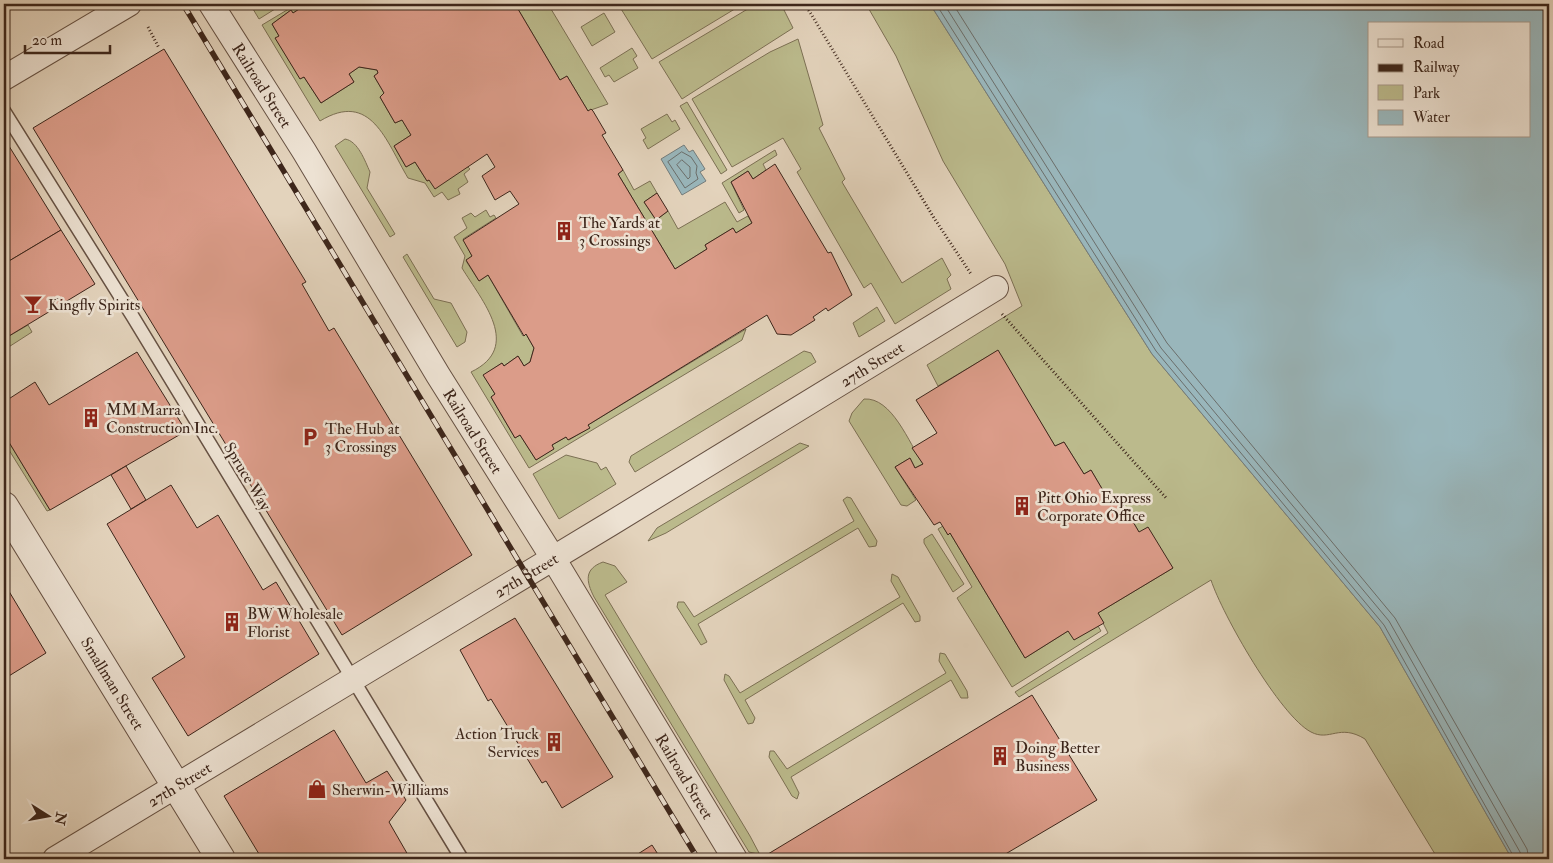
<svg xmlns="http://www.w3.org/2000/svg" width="1553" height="863" font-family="'IM FELL Double Pica',serif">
<rect width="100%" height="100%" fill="#e3d3bc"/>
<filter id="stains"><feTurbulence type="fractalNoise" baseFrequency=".004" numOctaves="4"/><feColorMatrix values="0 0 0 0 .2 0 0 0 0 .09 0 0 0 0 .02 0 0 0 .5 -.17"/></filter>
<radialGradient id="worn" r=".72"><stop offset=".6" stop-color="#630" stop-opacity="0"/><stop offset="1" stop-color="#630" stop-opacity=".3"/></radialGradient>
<g fill="#bbba8c" stroke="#7c7054">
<polygon points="250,4 283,4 259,19"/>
<path d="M297,4H307L293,13L291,10L272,24L279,36L276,39L300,78L304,77L321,103L354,82L349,74L359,67L377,70L378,73L374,76L384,93L380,97L395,123L402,120L411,135L394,146L406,167L415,162L427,181L468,167L470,169L464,174L468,182L458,189L460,194L448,200L442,192L434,197L425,183L408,178C386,141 371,90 320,121L262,25Z"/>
<polygon points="515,4 548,4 608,104 588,111 567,76 560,80"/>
<polygon points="618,4 743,4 652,59"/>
<polygon points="756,4 781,4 793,28 682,99 659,62"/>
<path d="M866,4H930L1152,354L1380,627L1512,859H1438L1365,739C1339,723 1330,742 1311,732C1280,716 1222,614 1211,580L1019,697L1015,692L1108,633L1098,613L1173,568L1139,532L1119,498L1111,504L1091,470L1084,474L1064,442L1055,446L997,351L938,386L927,365L1022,306L1005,264L943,161L896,56Z"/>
<polygon points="604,13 615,32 592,46 581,27"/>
<polygon points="798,39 823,125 819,128 845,179 842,182 902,283 942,258 951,275 947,279 951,289 895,324 871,283 864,288 797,172 801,169 783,138 732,167 692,99 770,52"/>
<polygon points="632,48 637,56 633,59 638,68 614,82 609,75 605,77 600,68"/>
<polygon points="687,102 727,170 721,174 680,106"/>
<polygon points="667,114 672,122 675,120 680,129 648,149 643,140 646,138 641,129"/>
<path d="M345,139C358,141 365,161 370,172L367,188L395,234L390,237L335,146Z"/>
<polygon points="775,150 777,155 763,164 766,170 753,179 748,171 731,182 744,210 739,213 722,183"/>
<polygon points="623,170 634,190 650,181 657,193 644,202 656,220 668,211 678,229 725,202 737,222 748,216 752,223 736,233 733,228 705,245 707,249 675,269 618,174"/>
<path d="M486,210L490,217L494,215L496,218L463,239L472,256L466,261L479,281L488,275L523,336L526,334L534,348L530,362L524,366L518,356L504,366L502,363L484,375L495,394L491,397L515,438L520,435L536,460L553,449L552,445L566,437L569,440L589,428L588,425L746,329L742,340L529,468L471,372C523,347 482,301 462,268L465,256L454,237L467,228L462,218L471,213L475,217Z"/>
<polygon points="407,254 434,299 451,303 467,332 465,342 457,347 403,257"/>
<polygon points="877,307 885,321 859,337 853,323"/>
<polygon points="28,325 32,332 4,350 4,339"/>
<polygon points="804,351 811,353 816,362 635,472 629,462 631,456"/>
<path d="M864,399C892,397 909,443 923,464L915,468L910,458L895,467L916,500L907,506L901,505L849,421L852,413Z"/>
<polygon points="4,434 50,510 47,511 4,442"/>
<polygon points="800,443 809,446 666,533 648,541 657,528"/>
<polygon points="566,455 597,463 601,470 606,467 616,484 559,519 533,474"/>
<polygon points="847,497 851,498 877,541 876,546 869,547 858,528 698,624 707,642 701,645 677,607 678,602 684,602 694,617 854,521 843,500"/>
<polygon points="943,526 948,535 950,533 1025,658 1068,631 1098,626 1101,631 1012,687 957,598 972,587 938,529"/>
<polygon points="932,534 964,584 953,592 924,543 924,539"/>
<path d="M603,562L615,566L627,582L605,595L750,836L759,853L758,854L749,852L594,597C586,581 584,569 603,562Z"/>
<polygon points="892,574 898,577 920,616 920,621 915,622 903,603 745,700 755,718 753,723 748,724 724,680 725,674 729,676 740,693 900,597 891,581"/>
<polygon points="940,653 945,654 967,691 968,698 961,698 951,680 791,777 799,793 797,799 792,796 769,757 770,751 774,751 787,769 946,673 939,661"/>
</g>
<g fill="#99b6bb" stroke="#747c7b" fill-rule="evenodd">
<path d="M930,4H1549V859H1512L1380,627L1152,354ZM1369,24H1529V136H1369Z"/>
<polygon points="684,145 689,152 693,150 705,169 700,172 706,181 682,195 661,159"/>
</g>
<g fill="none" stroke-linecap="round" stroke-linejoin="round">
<g stroke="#6b6e6b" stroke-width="1">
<polyline points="936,4 1156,351 1384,625 1515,859"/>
<polyline points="944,4 1161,348 1389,621 1520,852 1522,859"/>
<polyline points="953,4 1167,343 1395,618 1527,849 1529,859"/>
<polygon points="682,152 691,157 697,166 696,173 698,179 685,188 668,162"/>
<polygon points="682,160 690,167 690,177 688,179 677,165"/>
</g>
</g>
<g fill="#db9c89" stroke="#3d261b">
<polygon points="307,4 515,4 560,80 567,76 588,111 591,109 593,111 606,133 602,135 623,170 618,174 675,269 707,249 705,245 733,228 736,233 752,223 731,182 748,171 753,179 775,164 828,253 831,252 852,295 828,311 826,308 813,317 815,320 791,335 777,334 767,315 588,425 590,428 568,440 566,437 552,445 554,449 536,460 520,435 515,438 491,397 495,394 483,375 502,363 504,366 518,356 524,366 530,362 534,348 526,334 524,336 488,275 479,281 466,260 472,256 463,240 519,204 510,191 495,200 482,176 495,167 487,154 435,189 429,180 427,181 415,162 406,167 394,146 411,135 402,120 395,123 380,97 384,93 374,76 378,73 377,70 359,67 349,74 354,82 321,103 304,77 300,79 275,38 279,36 272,24 291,10 293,13"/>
<polygon points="164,49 306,282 302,284 329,331 334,328 472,555 342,635 33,128"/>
<polygon points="4,138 61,230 4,264"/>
<polygon points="657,193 668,211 656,220 644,202"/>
<polygon points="61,230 95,284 4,339 4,264"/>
<polygon points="998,350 1055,446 1064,442 1084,474 1091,470 1111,504 1119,498 1139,532 1148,527 1173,568 1098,613 1104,623 1074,640 1068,631 1025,658 950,533 948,535 940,522 934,525 895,467 910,458 915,468 923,464 912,448 937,433 916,400"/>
<polygon points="137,352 186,431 50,510 4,434 4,402 35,382 49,405"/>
<polygon points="126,466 146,500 131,509 111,475"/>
<polygon points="171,485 197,528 218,515 263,590 276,582 319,654 188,736 152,678 185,657 107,524"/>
<polygon points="4,583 46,653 4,679"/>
<polygon points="515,618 613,777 562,808 546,781 542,783 491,699 488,701 460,650"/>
<polygon points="1032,695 1097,800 997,859 771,859 768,854"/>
<polygon points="334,730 366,783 387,771 406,800 389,822 408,855 400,859 262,859 224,796"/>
<polygon points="652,845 661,859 630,859"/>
</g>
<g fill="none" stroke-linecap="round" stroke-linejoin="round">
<g stroke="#665143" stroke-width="15">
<polyline id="service" points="4,111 133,317 462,859"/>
</g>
<g stroke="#665143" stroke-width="26">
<g id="minor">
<path id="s1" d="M211,4L304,151L438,375L553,558L735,859"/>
<polyline points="4,78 129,4"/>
<path id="s2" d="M55,859L610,524L996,288"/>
</g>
</g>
<g stroke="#665143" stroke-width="30">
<g id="tertiary">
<path id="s3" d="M4,506L221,859"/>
</g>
</g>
<g stroke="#3d261b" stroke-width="3" stroke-dasharray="1 2.5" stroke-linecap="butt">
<polyline points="805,4 934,218 971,274"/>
<polyline points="148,27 159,48"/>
<polyline points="1002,314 1167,499"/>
</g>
<use href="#service" stroke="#ede2d3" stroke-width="12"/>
<use href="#minor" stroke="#ede2d3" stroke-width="24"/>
<use href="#tertiary" stroke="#ede2d3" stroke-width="28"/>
<g stroke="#3d261b" stroke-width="5.5">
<polyline id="rail" points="183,4 698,859"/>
</g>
<use href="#rail" stroke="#ede2d3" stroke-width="4" stroke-dasharray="11" stroke-linecap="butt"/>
</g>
<defs>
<g id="building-bare" transform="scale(1.5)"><path d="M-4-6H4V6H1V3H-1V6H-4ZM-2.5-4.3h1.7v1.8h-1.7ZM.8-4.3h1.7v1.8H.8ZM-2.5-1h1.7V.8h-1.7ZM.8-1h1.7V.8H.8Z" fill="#8f2418" stroke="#ede2d3" stroke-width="2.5" paint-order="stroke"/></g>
<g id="bar-bare" transform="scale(1.5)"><path d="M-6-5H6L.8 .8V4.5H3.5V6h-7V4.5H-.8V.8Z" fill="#8f2418" stroke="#ede2d3" stroke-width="2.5" paint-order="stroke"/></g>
<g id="parking-bare" transform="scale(1.5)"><path d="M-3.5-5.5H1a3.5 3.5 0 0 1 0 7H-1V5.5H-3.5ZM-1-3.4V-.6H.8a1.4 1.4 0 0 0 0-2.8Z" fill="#8f2418" stroke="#ede2d3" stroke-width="2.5" paint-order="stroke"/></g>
<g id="shop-bare" transform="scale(1.5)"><path d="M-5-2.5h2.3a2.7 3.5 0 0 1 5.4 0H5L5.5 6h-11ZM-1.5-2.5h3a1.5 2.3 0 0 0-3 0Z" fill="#8f2418" stroke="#ede2d3" stroke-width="2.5" paint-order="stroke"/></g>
</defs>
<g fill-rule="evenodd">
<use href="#building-bare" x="564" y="231"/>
<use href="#bar-bare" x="33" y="304"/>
<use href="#building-bare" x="91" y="418"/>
<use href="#parking-bare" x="310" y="437"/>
<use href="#building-bare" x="1022" y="506"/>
<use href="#building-bare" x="232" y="622"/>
<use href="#building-bare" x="554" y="742"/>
<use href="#building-bare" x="1000" y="756"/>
<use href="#shop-bare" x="317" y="789"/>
</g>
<g text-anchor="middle" stroke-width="5" stroke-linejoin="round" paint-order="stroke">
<g font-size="16" fill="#3d261b" stroke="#ede2d3">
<text dy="6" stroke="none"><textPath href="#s1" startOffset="96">Railroad Street</textPath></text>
<text dy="6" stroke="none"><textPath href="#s2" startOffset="955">27th Street</textPath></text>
<text dy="6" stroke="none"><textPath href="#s1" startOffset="501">Railroad Street</textPath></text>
<text transform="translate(248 476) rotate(59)" y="6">Spruce Way</text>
<text dy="6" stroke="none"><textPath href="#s2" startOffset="550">27th Street</textPath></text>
<text dy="6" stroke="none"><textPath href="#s3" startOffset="208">Smallman Street</textPath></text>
<text dy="6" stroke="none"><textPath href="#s1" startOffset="906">Railroad Street</textPath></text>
<text dy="6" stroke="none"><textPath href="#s2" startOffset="145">27th Street</textPath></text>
</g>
<g font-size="16" fill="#3d261b" stroke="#ede2d3" text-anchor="start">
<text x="579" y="228">The Yards at<tspan x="579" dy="18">3 Crossings</tspan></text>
<text x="48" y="310">Kingfly Spirits</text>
<text x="106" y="415">MM Marra<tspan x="106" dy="18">Construction Inc.</tspan></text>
<text x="325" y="434">The Hub at<tspan x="325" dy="18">3 Crossings</tspan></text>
<text x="1037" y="503">Pitt Ohio Express<tspan x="1037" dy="18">Corporate Office</tspan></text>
<text x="247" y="619">BW Wholesale<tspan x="247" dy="18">Florist</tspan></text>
<text x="539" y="739" text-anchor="end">Action Truck<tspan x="539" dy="18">Services</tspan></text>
<text x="1015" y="753">Doing Better<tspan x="1015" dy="18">Business</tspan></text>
<text x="332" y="795">Sherwin-Williams</text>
</g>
</g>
<rect width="1553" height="863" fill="none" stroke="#e3d3bc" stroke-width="20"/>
<rect x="5" y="5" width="1543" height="853" fill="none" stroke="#3d261b" stroke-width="2.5"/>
<rect x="10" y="10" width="1533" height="843" fill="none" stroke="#3d261b"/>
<rect x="1368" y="22" width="162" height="115" fill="#ede2d3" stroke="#a79789"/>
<rect x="1378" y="39" width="25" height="8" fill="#ede2d3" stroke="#a79789"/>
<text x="1413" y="48" font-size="15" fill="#3d261b">Road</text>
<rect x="1378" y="64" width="25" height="8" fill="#3d261b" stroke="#a79789"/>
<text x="1413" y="72" font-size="15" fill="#3d261b">Railway</text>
<rect x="1378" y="85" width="25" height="15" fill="#bbba8c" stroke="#a79789"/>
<text x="1413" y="98" font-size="15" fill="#3d261b">Park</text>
<rect x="1378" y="110" width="25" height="15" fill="#99b6bb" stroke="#a79789"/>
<text x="1413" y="122" font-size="15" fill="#3d261b">Water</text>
<g transform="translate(48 816) rotate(101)" stroke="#ede2d3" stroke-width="4" paint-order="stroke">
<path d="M0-4L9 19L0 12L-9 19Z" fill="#3d261b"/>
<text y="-8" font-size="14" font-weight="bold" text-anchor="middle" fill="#3d261b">N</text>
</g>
<path d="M25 45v8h85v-8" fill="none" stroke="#3d261b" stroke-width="2.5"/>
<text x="32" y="45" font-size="15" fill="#3d261b" stroke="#ede2d3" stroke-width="4" paint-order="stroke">20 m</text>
<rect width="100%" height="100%" filter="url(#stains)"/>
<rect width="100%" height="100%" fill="url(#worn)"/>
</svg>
